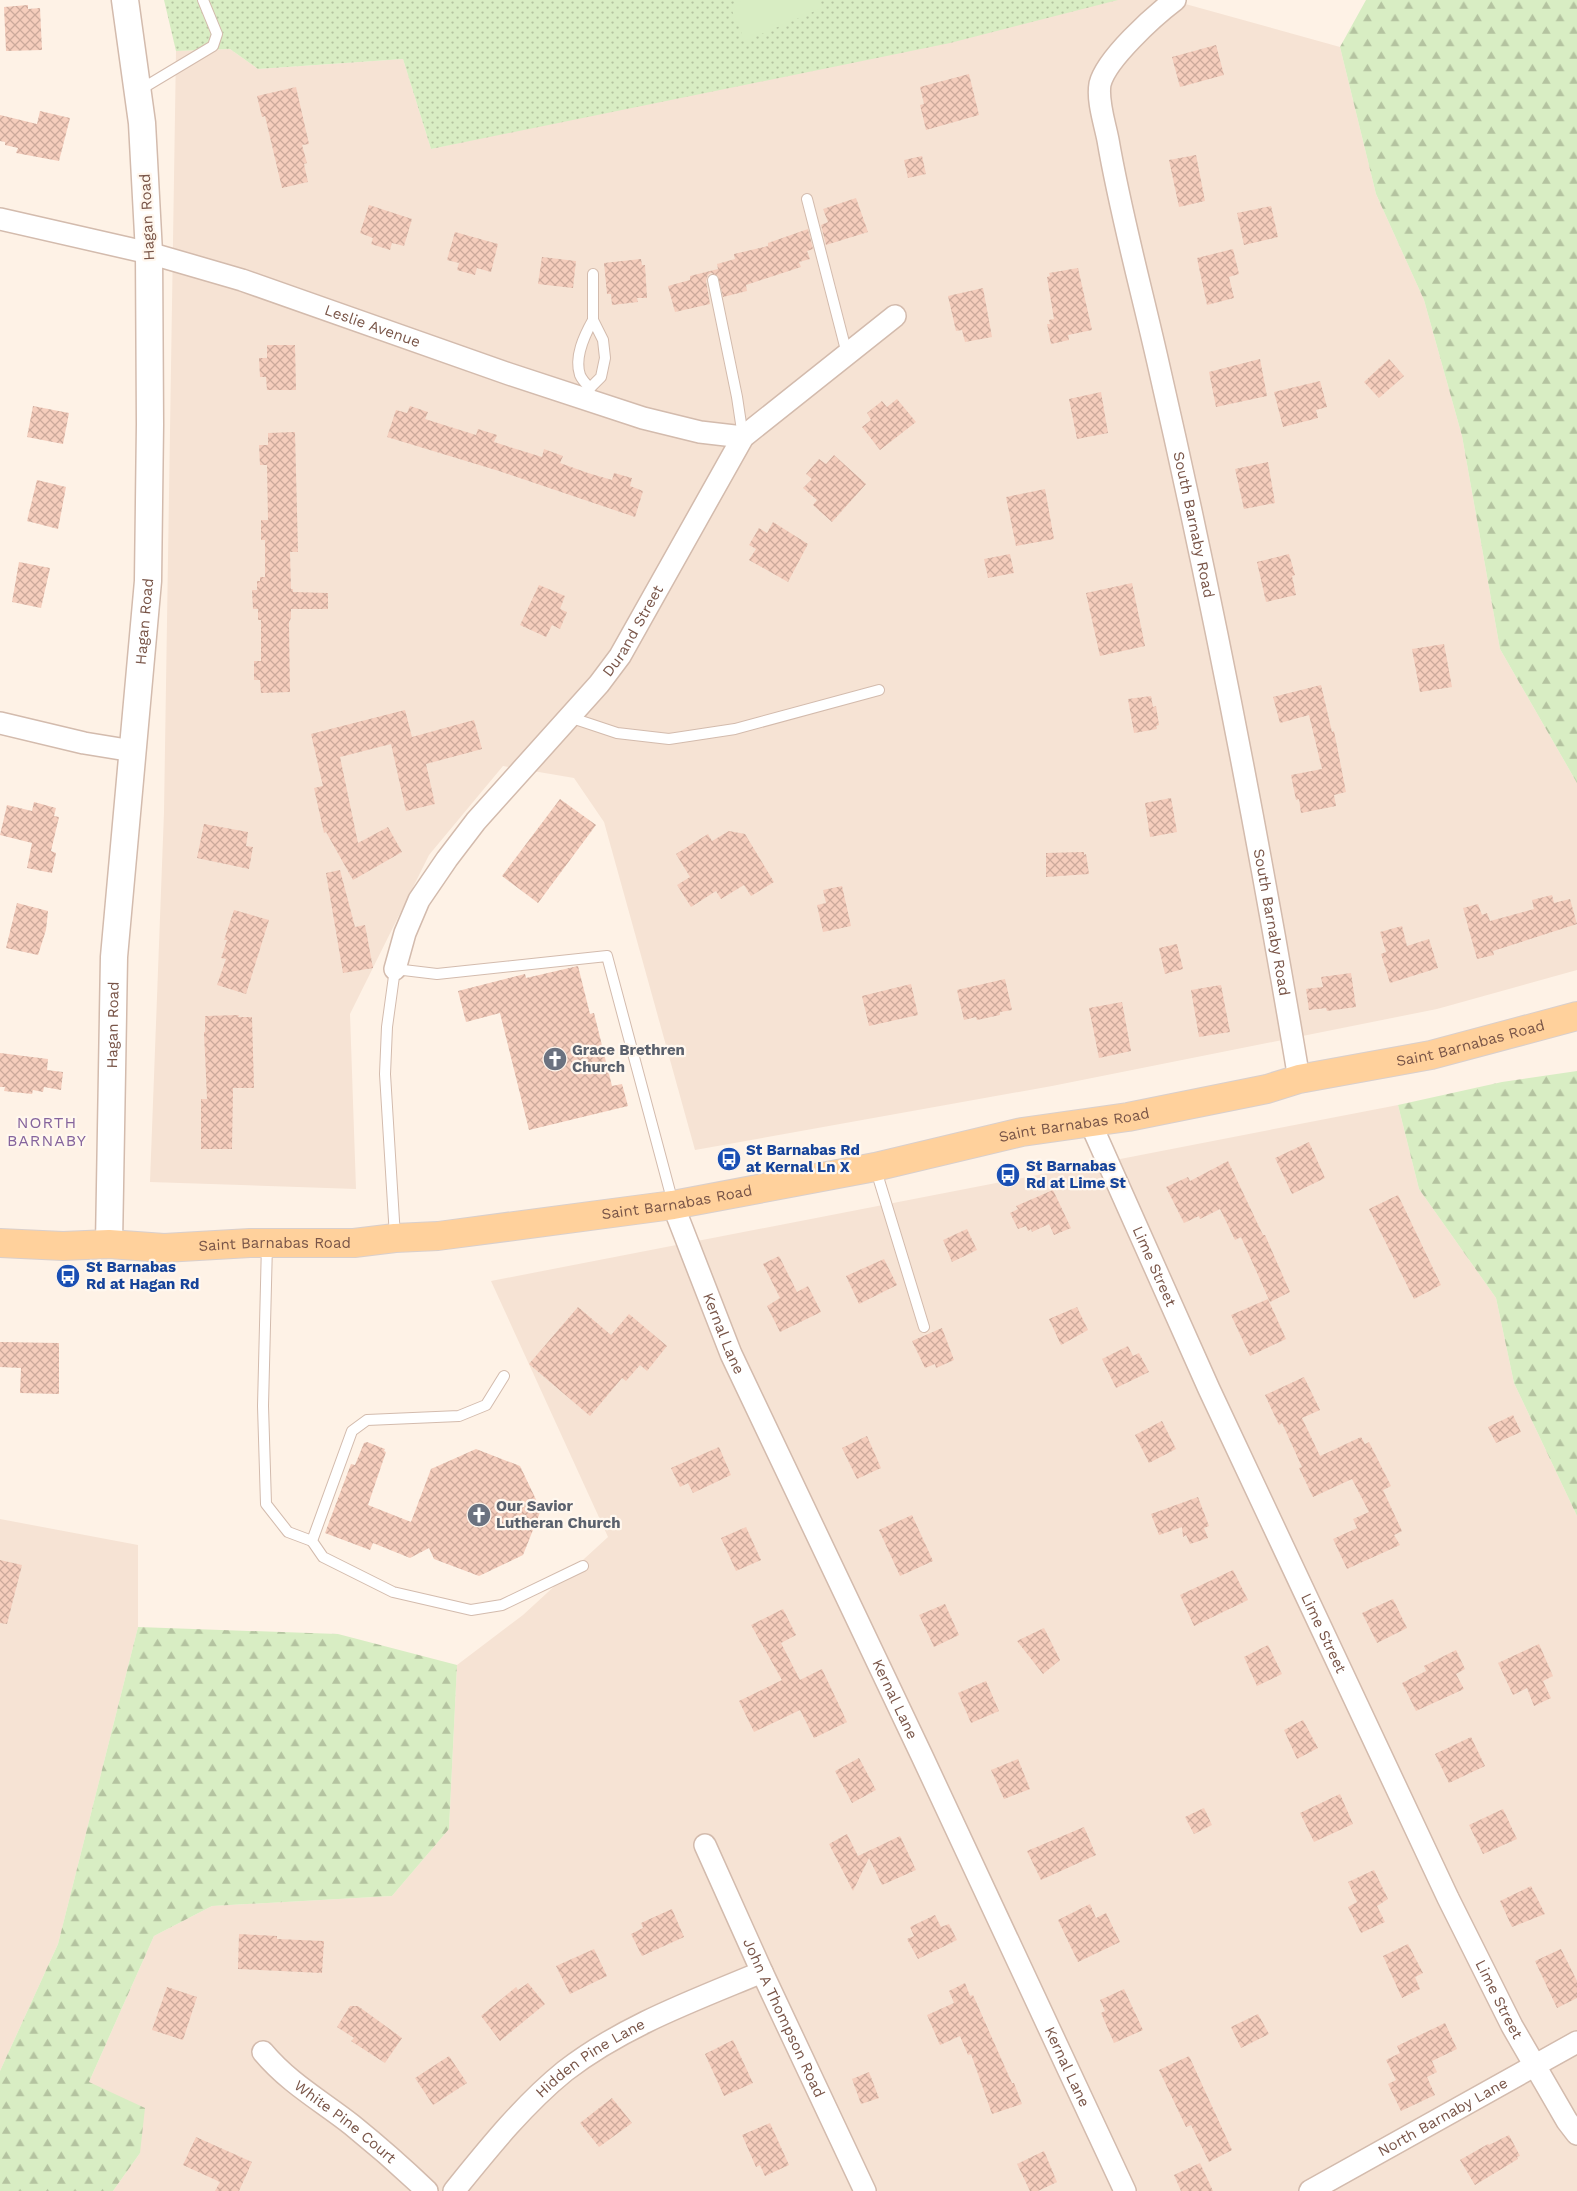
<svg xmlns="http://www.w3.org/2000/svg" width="1577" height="2191" font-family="'Work Sans',sans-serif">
<defs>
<pattern id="grass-dots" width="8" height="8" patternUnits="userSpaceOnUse" patternTransform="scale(1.25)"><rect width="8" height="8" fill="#d8edc3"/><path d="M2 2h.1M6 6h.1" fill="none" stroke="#b4c3a0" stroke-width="1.8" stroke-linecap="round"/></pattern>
<pattern id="forest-firs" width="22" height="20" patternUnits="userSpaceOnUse" patternTransform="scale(1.25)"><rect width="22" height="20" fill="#d8edc3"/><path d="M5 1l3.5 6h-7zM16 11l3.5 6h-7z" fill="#b4c3a0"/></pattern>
<pattern id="building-cross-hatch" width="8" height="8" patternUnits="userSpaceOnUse" patternTransform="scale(1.25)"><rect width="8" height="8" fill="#f5cdbc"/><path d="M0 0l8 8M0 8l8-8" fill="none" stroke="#cba99b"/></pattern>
</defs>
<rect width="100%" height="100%" fill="#fef2e6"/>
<g fill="#f6e3d4">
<polygon points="1113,0 1171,0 1340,47 1376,194 1424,300 1462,436 1500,649 1577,783 1577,970 1437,1009 1052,1086 695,1150 604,822 574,778 503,766 429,855 350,1014 356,1189 150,1182 164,812 176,51 230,49 258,69 403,59 431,149"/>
<polygon points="1398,1105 1419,1189 1496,1298 1514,1383 1577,1516 1577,2191 113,2191 140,2153 89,2082 154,1936 212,1906 392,1896 449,1829 457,1665 523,1615 608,1537 491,1281"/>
<polygon points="0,1519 138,1545 138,1627 58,1944 0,2071"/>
</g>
<polygon fill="url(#grass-dots)" points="164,0 1118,0 950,43 431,149 403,59 258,69 230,49 176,51"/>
<g fill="url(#forest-firs)">
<polygon points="1366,0 1577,0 1577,783 1500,649 1462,436 1424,300 1376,194 1340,47"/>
<polygon points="1577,1071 1577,1516 1514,1383 1496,1298 1419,1189 1398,1105 1502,1082"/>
<polygon points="138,1627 338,1634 457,1665 449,1829 392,1896 212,1906 154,1936 89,2082 145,2108 140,2153 113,2191 0,2191 0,2071 58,1944"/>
</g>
<polygon fill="#d8edc3" points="743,0 819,0 822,8 745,41 730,6"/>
<g fill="url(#building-cross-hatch)">
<polygon points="28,5 28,9 40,8 42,50 6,51 4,7"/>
<polygon points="1216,45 1224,75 1180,87 1172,57"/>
<polygon points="969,74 979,115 926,130 920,105 924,104 920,87"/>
<polygon points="296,87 309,144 302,145 307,163 304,164 308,182 282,188 265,116 262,117 257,96"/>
<polygon points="40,111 70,118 59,161 16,153 18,148 5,145 5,142 0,141 0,115 37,124"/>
<polygon points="1196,155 1205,201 1179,207 1169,160"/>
<polygon points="922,156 926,174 908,178 904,160"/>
<polygon points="856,198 868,232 826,245 821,225 828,222 823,209"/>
<polygon points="369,205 412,219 404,246 392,243 390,250 371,244 373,238 360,233"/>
<polygon points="1271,206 1278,237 1244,245 1237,213"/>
<polygon points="808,229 813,249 807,251 810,259 799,262 801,267 746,285 747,291 723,297 718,276 711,273 708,275 706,281 710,304 675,312 668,286 690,280 690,276 718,269 717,264 735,259 734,254 768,246 768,243"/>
<polygon points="455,232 498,244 491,272 477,268 475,275 457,270 459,263 447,260"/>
<polygon points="1233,249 1239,274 1229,277 1234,298 1207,305 1197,258"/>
<polygon points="542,257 576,261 573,288 538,284"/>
<polygon points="641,259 642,265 645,265 647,298 637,298 638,302 612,305 611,294 607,294 604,263"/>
<polygon points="1078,268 1092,330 1068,335 1069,340 1051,344 1047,324 1050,324 1049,320 1054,319 1047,277 1050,276 1049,273"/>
<polygon points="983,288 992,337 965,342 962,330 956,331 948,296"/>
<polygon points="267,345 295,345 296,390 267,390 266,377 260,377 259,358 267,358"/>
<polygon points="1260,359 1267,396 1216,407 1209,372"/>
<polygon points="1389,359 1404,376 1379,398 1364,382"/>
<polygon points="1320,381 1327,407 1316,410 1318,418 1283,427 1274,392"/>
<polygon points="1101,392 1108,433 1077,439 1069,399"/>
<polygon points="897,399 916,422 880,450 862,427 871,420 867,413 882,401 887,407"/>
<polygon points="33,406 69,413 63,444 27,437"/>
<polygon points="410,406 428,412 425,419 476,435 478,429 497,435 494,442 542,457 544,449 563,456 560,463 588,473 612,480 614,473 632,478 630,486 643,491 635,517 499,471 387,437 396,410 407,413"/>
<polygon points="295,432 298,552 290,552 291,589 293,589 293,592 328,593 328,609 291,609 291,618 289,622 290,692 261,693 260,680 254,680 254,661 261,661 261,620 258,620 258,609 253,609 252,590 257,590 257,581 260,581 260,577 265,577 265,540 261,540 261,520 268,520 267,465 260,465 259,445 268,445 268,433"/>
<polygon points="834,455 866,484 832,522 813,505 817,500 803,488 812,479 806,474 819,459 826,464"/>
<polygon points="1268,462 1275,503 1244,509 1235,469"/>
<polygon points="37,480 66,487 58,529 27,521"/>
<polygon points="1045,489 1054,539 1016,546 1006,497"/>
<polygon points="773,522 808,544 788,582 749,560 756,549 749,545 759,528 767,533"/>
<polygon points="1010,554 1014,573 988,578 984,559"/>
<polygon points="1289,554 1295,575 1292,576 1296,595 1266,602 1257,562"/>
<polygon points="19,562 50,568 41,608 12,602"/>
<polygon points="1132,583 1145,646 1100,656 1086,593"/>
<polygon points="539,585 565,596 560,609 567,612 560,629 552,625 546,637 520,625"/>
<polygon points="1444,644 1452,687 1420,692 1412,649"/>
<polygon points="1321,685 1332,732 1334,731 1346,792 1334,795 1336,806 1301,813 1299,799 1296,800 1291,775 1322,769 1309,715 1280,723 1273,697"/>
<polygon points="1151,696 1153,707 1156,706 1159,725 1156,726 1157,729 1134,733 1128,699"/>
<polygon points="405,710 412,737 474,720 482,749 426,764 435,804 406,811 391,744 340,757 358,843 388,827 402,852 353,880 326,832 324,833 314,788 323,786 311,734"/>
<polygon points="1171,798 1177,832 1150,837 1145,803"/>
<polygon points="560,799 596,825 538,903 502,876"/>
<polygon points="34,802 56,808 54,816 59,817 51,851 56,853 52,873 27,868 32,843 0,835 7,805 32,811"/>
<polygon points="204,824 248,832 246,846 253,847 249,869 197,858"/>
<polygon points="729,831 745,834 774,882 751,896 744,885 721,899 716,891 691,907 677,885 690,877 676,854 708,834 712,841"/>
<polygon points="1084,852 1084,855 1086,854 1089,874 1046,877 1046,853"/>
<polygon points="340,870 355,927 365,925 373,968 343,973 326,873"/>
<polygon points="842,886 851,926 823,932 817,905 826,903 823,890"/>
<polygon points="1552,895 1554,903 1570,899 1577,924 1493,951 1494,955 1477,959 1463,908 1478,904 1482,915 1487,913 1490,921 1534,909 1532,900"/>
<polygon points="17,903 48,911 46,930 38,955 6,948"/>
<polygon points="234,910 269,920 246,994 217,985 226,959 221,958 227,940 224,940"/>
<polygon points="1402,926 1407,946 1429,939 1438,968 1390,983 1381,954 1386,952 1380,932"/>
<polygon points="1177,944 1183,969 1165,974 1159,948"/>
<polygon points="578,966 590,1014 594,1013 612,1086 622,1084 628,1106 529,1130 500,1013 466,1022 458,991 525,974 526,978"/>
<polygon points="1351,973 1356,1007 1327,1011 1326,1008 1309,1010 1306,989 1323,987 1321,977"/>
<polygon points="1005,979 1012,1010 1000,1012 1000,1015 977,1020 976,1017 964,1020 957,990"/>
<polygon points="911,984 918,1015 869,1026 862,996"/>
<polygon points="1221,985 1230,1032 1199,1037 1191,990"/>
<polygon points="1122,1002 1131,1051 1099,1058 1089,1008"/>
<polygon points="239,1015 238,1017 252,1017 254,1088 233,1088 232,1149 201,1149 201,1099 207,1099 204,1032 205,1032 205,1016"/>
<polygon points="0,1053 48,1059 47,1070 63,1072 61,1090 44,1087 43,1092 33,1090 32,1094 4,1091 5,1087 0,1087"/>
<polygon points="1309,1142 1325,1178 1292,1194 1275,1158"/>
<polygon points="1228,1161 1263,1235 1265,1235 1290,1292 1270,1302 1241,1237 1235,1240 1220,1209 1200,1219 1199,1216 1184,1223 1166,1187 1188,1177 1190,1181"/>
<polygon points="1053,1190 1071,1228 1054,1235 1049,1224 1032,1232 1031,1229 1028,1231 1026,1226 1018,1229 1010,1213 1018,1209 1016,1206"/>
<polygon points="1398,1195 1441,1285 1414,1299 1369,1209"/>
<polygon points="967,1229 977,1250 952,1262 943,1240"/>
<polygon points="779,1256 797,1292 808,1286 821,1312 780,1332 767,1306 780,1298 763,1264"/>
<polygon points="884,1259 897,1285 859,1304 846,1276"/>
<polygon points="1268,1299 1286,1339 1250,1356 1231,1315"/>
<polygon points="578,1307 611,1335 629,1314 667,1346 647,1371 640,1365 626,1381 622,1378 590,1416 529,1364"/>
<polygon points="1077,1307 1088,1330 1061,1345 1049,1319"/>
<polygon points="942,1328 954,1360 936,1368 935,1364 925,1368 912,1341"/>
<polygon points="0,1342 59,1343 59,1394 20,1393 21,1368 0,1367"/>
<polygon points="1128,1346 1133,1356 1139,1353 1149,1372 1116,1388 1102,1359"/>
<polygon points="1304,1377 1320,1410 1302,1418 1320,1456 1361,1437 1365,1444 1369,1442 1391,1486 1383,1490 1402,1531 1394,1535 1400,1545 1347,1569 1333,1539 1357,1528 1353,1519 1369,1512 1352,1479 1313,1497 1299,1468 1302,1467 1282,1423 1279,1425 1265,1395"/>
<polygon points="1513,1415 1521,1432 1496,1443 1488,1427"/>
<polygon points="1162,1421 1176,1449 1149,1463 1135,1435"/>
<polygon points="867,1436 881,1468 857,1479 842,1448"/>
<polygon points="367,1442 385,1449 384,1451 386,1452 368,1505 411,1522 431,1469 476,1449 520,1466 541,1510 523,1555 479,1576 434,1559 429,1548 410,1558 373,1543 370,1550 325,1533 351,1464 355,1465 364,1443"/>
<polygon points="719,1447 731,1475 693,1493 688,1483 680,1487 671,1468"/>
<polygon points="1198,1497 1209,1526 1204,1528 1208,1538 1190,1544 1186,1535 1183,1537 1182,1527 1159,1535 1151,1514"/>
<polygon points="912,1515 933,1561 900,1576 879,1530"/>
<polygon points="746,1527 761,1560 736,1571 721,1538"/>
<polygon points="0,1560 22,1565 7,1624 0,1623"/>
<polygon points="1233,1570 1248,1600 1194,1626 1180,1595"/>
<polygon points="1393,1599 1407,1628 1377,1643 1362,1613"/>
<polygon points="945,1604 959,1635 934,1647 919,1615"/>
<polygon points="783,1609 796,1635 781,1643 800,1680 822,1669 847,1722 814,1738 800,1710 754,1732 739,1701 782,1680 751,1625"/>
<polygon points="1044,1628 1060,1660 1043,1674 1017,1641"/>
<polygon points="1539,1644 1553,1676 1543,1681 1551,1698 1534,1706 1527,1688 1513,1695 1498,1663"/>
<polygon points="1268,1645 1282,1674 1257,1686 1244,1657"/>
<polygon points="1456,1650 1465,1669 1456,1674 1464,1689 1416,1711 1402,1683 1426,1671 1424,1666"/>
<polygon points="986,1681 999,1711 971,1723 958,1693"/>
<polygon points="1303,1720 1318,1748 1297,1759 1284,1730"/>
<polygon points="1471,1737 1485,1766 1449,1783 1435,1754"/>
<polygon points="859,1758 876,1790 852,1803 835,1771"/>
<polygon points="1018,1759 1030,1789 1004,1799 991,1770"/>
<polygon points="1340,1794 1353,1824 1314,1842 1300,1813"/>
<polygon points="1204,1808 1212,1825 1194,1834 1185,1817"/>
<polygon points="1503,1809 1517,1839 1483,1854 1469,1825"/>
<polygon points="1084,1827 1096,1855 1041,1880 1027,1851"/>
<polygon points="847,1834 858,1856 900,1836 916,1870 882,1885 869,1858 853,1891 829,1844"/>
<polygon points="1374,1870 1388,1899 1377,1906 1385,1922 1361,1933 1348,1907 1357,1902 1348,1882"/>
<polygon points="1531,1886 1545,1914 1512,1927 1500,1901"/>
<polygon points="1090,1904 1096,1918 1106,1913 1120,1942 1078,1962 1058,1920"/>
<polygon points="672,1909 684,1937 642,1956 631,1934 643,1928 641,1923"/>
<polygon points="935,1915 941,1927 949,1924 957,1940 918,1959 907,1939 914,1936 910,1927"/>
<polygon points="239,1934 277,1936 277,1939 324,1941 322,1973 238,1969"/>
<polygon points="1408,1944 1423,1973 1415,1977 1420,1989 1402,1998 1383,1956"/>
<polygon points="594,1949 607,1976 570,1994 556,1966"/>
<polygon points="1561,1949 1577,1981 1577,1998 1557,2008 1535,1961"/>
<polygon points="528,1983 545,2004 500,2041 481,2016 516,1987 518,1990"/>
<polygon points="965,1983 970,1996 973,1995 1012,2083 1014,2083 1022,2104 992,2114 971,2054 968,2055 960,2036 940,2045 927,2015 954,2003 949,1991"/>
<polygon points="167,1987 197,1997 183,2040 152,2030"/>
<polygon points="1124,1989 1143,2030 1114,2043 1101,2013 1105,2011 1100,2000"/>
<polygon points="350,2006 358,2006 402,2038 385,2063 351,2041 354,2038 337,2027"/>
<polygon points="1258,2014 1269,2034 1241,2048 1231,2027"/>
<polygon points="1445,2023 1457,2049 1432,2061 1437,2072 1427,2077 1435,2095 1401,2111 1388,2084 1396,2080 1386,2060 1400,2053 1397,2046"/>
<polygon points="733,2040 753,2083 724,2096 705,2054"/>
<polygon points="449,2056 467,2083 433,2105 415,2078"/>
<polygon points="1189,2056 1232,2150 1209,2162 1191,2125 1186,2127 1159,2070"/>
<polygon points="869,2072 879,2098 861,2104 852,2079"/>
<polygon points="612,2098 632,2123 599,2147 580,2123"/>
<polygon points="770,2123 789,2165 765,2176 760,2165 756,2167 742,2135"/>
<polygon points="1509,2135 1520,2156 1517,2157 1518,2159 1475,2185 1460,2160 1488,2144 1489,2145"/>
<polygon points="196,2137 252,2162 239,2191 215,2191 220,2182 183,2165"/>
<polygon points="1044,2151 1057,2182 1038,2191 1030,2191 1017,2164"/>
<polygon points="1200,2163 1213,2191 1181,2191 1174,2175"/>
</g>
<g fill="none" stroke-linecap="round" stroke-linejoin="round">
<g stroke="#d3bbad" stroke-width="12">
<g id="service">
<polyline points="138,91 213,46 217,34 203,0"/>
<polyline points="807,199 847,354"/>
<polyline points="713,280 737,397 743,437"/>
<path d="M590,388C587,385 582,380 580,375C574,357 584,336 593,320"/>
<polyline points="588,400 590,388 601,377 605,358 603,340 593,320 593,274"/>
<polyline points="569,717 617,733 669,739 735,729 879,690"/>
<polyline points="875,1167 924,1327"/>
<polyline points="395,1237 385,1074 387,1027 395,969 437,974 607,956 673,1203"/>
<polyline points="267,1244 263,1406 266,1504 288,1532 312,1541"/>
<polyline points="504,1376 486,1405 459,1416 367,1420 352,1431 312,1541 323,1557 393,1592 471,1610 502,1605 583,1566"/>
</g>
</g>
<g stroke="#d3bbad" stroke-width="24">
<g id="minor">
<path id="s1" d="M1175,0C1154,16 1106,59 1100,84C1097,101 1105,124 1108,140C1121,216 1142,291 1159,367C1213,602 1259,840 1299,1079"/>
<path id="s2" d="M0,219L149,253L242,280L509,374L643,418L700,432L743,437"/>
<polyline points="0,723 84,743 133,751"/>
<path id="s3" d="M395,969L405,933L419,900L447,859L476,821L599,684L620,656L743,437L895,316"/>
<path id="s4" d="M1090,1122L1209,1389L1448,1898L1512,2026L1567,2121L1577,2134"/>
<path id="s5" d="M673,1205L731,1354L922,1756L1125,2191"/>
<path id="s6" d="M705,1845L762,1972L865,2191"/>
<path id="s7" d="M263,2052C289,2083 320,2100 352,2125C378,2146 403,2168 427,2191"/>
<path id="s8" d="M454,2191C488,2149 523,2105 565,2071C623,2026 695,2000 762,1972"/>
<path id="s9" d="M1310,2191L1577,2042"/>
</g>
</g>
<g stroke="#d3bbad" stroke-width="29">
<g id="tertiary">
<path id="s10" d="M109,1244L114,957L148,581L150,424L149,253L142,123L125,0"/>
</g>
</g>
<g stroke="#d9cfcc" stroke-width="30">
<g id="primary">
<path id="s11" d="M0,1243L63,1246L109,1244L164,1248L250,1243H354L395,1238L438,1236L673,1205L875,1167L1022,1132L1128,1117L1267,1089L1299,1079L1431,1055L1577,1016"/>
</g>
</g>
<use href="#service" stroke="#fff" stroke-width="10"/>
<use href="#minor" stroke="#fff" stroke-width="21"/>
<use href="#tertiary" stroke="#fff" stroke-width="26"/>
<use href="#primary" stroke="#ffd19c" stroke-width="28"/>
</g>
<defs>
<g id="church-disc" transform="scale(1.25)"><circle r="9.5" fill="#6b7280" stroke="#fff7ee"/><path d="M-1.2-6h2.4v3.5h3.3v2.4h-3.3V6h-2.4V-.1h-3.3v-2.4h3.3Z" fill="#fff"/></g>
<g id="bus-disc" transform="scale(1.25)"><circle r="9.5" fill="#1a4fb4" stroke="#fff7ee"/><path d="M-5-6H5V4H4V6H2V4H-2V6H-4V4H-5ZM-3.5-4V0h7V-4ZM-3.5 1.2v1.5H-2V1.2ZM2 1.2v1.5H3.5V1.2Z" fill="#fff"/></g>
</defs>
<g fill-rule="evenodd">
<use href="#church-disc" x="555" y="1059"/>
<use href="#bus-disc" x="729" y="1159"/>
<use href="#bus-disc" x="1008" y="1175"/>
<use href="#bus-disc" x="68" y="1276"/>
<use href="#church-disc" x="479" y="1515"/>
</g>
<g text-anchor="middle" stroke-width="4.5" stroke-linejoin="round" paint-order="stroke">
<g font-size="15" fill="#795548" stroke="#fff7ee">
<text transform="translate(147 217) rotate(-93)" y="5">Hagan Road</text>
<text dy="5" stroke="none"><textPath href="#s2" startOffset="388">Leslie Avenue</textPath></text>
<text dy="5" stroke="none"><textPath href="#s1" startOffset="565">South Barnaby Road</textPath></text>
<text dy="5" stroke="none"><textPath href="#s10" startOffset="624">Hagan Road</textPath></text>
<text dy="5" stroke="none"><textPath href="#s3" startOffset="418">Durand Street</textPath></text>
<text dy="5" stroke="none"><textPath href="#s1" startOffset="970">South Barnaby Road</textPath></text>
<text dy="5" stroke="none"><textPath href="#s10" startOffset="219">Hagan Road</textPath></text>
<text dy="5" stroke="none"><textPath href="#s11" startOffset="1490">Saint Barnabas Road</textPath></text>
<text dy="5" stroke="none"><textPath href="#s11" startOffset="1085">Saint Barnabas Road</textPath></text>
<text dy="5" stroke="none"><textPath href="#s11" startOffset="680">Saint Barnabas Road</textPath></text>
<text dy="5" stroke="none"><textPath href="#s11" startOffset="275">Saint Barnabas Road</textPath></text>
<text dy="5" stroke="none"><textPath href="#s4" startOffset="158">Lime Street</textPath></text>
<text dy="5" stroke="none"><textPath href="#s5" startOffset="138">Kernal Lane</textPath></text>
<text dy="5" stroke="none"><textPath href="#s4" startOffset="562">Lime Street</textPath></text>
<text dy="5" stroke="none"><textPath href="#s5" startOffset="542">Kernal Lane</textPath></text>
<text dy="5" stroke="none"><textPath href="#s4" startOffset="968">Lime Street</textPath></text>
<text dy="5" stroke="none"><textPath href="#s6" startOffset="190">John A Thompson Road</textPath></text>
<text dy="5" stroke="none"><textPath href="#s8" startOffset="192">Hidden Pine Lane</textPath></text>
<text dy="5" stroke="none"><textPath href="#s5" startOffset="948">Kernal Lane</textPath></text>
<text dy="5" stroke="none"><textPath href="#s9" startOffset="152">North Barnaby Lane</textPath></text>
<text dy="5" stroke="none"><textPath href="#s7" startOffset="108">White Pine Court</textPath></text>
</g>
<g font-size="15" font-weight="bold" fill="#5b616d" stroke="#fff7ee" text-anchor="start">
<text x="572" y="1055">Grace Brethren<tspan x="572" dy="17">Church</tspan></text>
<text x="496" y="1511">Our Savior<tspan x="496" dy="17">Lutheran Church</tspan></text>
</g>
<g font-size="15" font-weight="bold" fill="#164399" stroke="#fff7ee" text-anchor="start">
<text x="746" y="1155">St Barnabas Rd<tspan x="746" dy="17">at Kernal Ln X</tspan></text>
<text x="1026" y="1171">St Barnabas<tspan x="1026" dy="17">Rd at Lime St</tspan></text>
<text x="86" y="1272">St Barnabas<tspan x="86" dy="17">Rd at Hagan Rd</tspan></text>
</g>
<g font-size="16" letter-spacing="1" fill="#85649d" stroke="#fff7ee">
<text x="47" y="1128">NORTH<tspan x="47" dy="18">BARNABY</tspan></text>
</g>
</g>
</svg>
